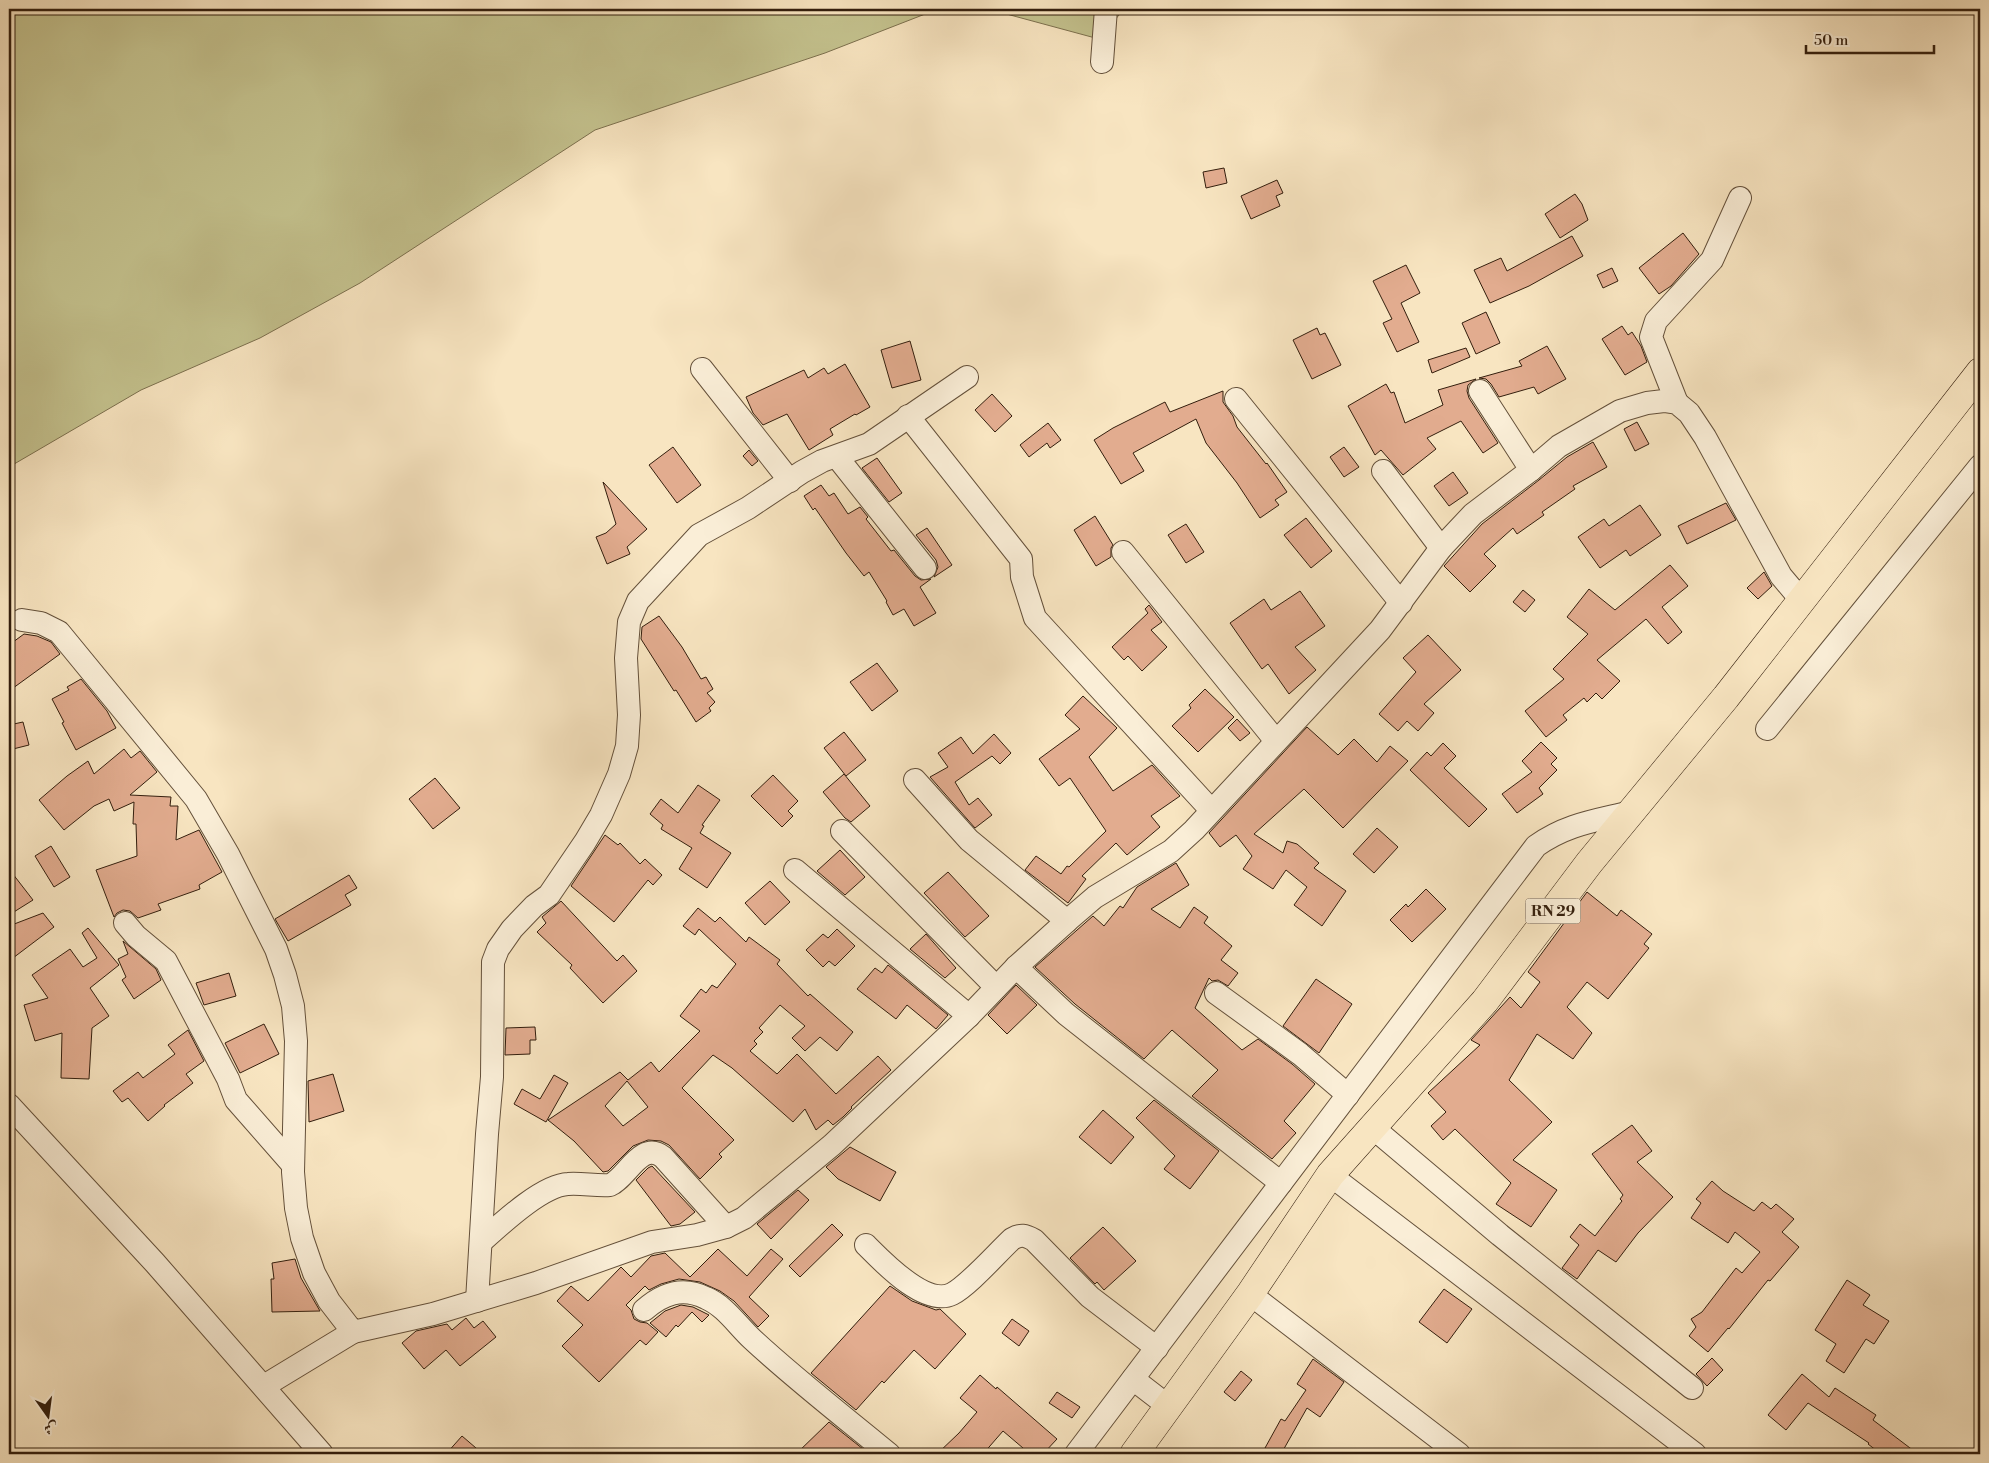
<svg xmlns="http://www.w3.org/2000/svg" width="1989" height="1463" font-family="'Libre Bodoni',Amiri,serif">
<rect width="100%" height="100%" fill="#f8e5c1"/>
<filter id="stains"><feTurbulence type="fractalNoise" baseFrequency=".004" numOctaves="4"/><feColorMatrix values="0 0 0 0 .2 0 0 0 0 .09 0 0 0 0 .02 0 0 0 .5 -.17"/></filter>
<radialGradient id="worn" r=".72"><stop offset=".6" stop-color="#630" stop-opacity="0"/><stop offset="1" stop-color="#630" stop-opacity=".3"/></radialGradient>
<g fill="#c4c28e" stroke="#7c704e">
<polygon points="9,9 938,9 825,53 595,130 360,283 260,338 141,390 9,467"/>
<polygon points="988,9 1124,9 1099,39"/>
</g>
<g fill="#e2ac8f" stroke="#331e0d" fill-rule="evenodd">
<polygon points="1224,168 1227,183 1206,188 1203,172"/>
<polygon points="1277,180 1283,193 1276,196 1280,206 1251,219 1241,196"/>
<polygon points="1575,194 1582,204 1588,220 1560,238 1545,214"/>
<polygon points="1683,233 1699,254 1671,286 1659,294 1639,268"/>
<polygon points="1572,236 1583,256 1529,286 1490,303 1474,270 1501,258 1507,271"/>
<polygon points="1406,265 1420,293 1401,303 1419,342 1397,352 1383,323 1392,319 1373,281"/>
<polygon points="1612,268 1618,281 1603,288 1597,275"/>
<polygon points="1486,312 1500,343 1476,354 1462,323"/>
<polygon points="1622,326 1628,335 1632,332 1641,346 1647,362 1625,375 1602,339"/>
<polygon points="1317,328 1320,335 1325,333 1341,365 1312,379 1293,340"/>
<polygon points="910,341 921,380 892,388 881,350"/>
<polygon points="1547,346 1566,379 1538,394 1534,387 1499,397 1491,384 1486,379 1479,378 1522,366 1519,361"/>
<polygon points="1466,348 1470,357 1432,373 1428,360"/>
<polygon points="845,364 870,407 856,415 855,414 830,429 833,435 809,450 787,414 763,425 753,413 746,397 804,370 808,378 824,368 828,374"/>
<polygon points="1476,379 1468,385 1467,391 1469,398 1498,443 1483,453 1461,421 1427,438 1436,449 1403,475 1381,450 1375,455 1348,406 1386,384 1391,393 1394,392 1405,423 1443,405 1438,390"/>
<polygon points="1223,391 1223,402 1233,416 1237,427 1266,464 1267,463 1287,492 1275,500 1279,505 1260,518 1237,483 1206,443 1196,419 1133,453 1144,471 1121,484 1094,440 1113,428 1165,402 1170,412"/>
<polygon points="992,394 1012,416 995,432 975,410"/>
<polygon points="1637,422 1649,444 1635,451 1624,429"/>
<polygon points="1048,423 1061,440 1050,448 1047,443 1029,457 1020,445"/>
<polygon points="1593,442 1607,467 1573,486 1575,489 1542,512 1544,515 1517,534 1513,528 1484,554 1496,566 1470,592 1444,566 1482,524 1539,480 1567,457"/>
<polygon points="673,447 701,485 677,503 649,465"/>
<polygon points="1344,447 1359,467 1344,477 1330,457"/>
<polygon points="749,450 758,461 752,466 743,456"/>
<polygon points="877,458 902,493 889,502 862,468"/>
<polygon points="1453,472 1468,493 1449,506 1434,486"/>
<polygon points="603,482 647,529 627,547 630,554 607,564 596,537 606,533 616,524"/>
<polygon points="821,485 829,496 834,493 848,514 860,507 868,517 866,519 891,551 894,550 915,576 921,580 931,579 920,587 936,613 914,626 904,609 893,615 886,602 887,601 869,572 864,576 846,553 815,508 813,510 804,496"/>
<polygon points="1726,503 1736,520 1687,544 1678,526"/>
<polygon points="1640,505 1661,535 1630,556 1626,550 1600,568 1578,537 1604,519 1609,526"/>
<polygon points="1095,516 1113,545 1111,548 1111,557 1096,566 1074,530"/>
<polygon points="1306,518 1332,551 1311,568 1284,535"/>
<polygon points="1186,524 1204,552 1186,563 1168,535"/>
<polygon points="927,528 952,565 934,577 938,567 936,560 916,535"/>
<polygon points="1670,565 1688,586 1662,607 1682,632 1668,644 1646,619 1597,660 1620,681 1602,699 1596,693 1587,702 1584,698 1563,715 1567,720 1546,737 1525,711 1564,679 1553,669 1588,634 1567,617 1589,589 1615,610"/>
<polygon points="1764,572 1772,586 1758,599 1747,588"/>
<polygon points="1523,590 1535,600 1525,612 1513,602"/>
<polygon points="1300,591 1325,626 1295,647 1316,670 1289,694 1268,664 1262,669 1230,623 1264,599 1271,610"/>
<polygon points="1149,605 1162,622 1151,630 1167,647 1142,671 1128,656 1124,660 1112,647 1148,613 1145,609"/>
<polygon points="659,616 682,647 701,679 706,677 713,689 707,693 715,702 709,708 711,711 696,722 676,690 674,691 641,639 642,627"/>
<polygon points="24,634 37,636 51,642 60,654 9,691 9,645"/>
<polygon points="1428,635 1461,670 1424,704 1434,713 1418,731 1407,721 1398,731 1379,714 1416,672 1403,658"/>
<polygon points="877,663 898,691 872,711 850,682"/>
<polygon points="81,679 107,711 116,728 76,750 62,723 64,722 52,699 69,690 67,687"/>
<polygon points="1205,689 1234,717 1198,752 1172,726 1191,708 1189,705"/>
<polygon points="1083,696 1117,728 1089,757 1113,791 1152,765 1180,796 1151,816 1160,827 1127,855 1116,843 1082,876 1086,879 1068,903 1025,870 1036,856 1061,874 1067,866 1069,867 1106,831 1070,778 1059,786 1039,759 1080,729 1065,715"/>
<polygon points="1237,719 1250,733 1240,741 1228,728"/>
<polygon points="23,722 29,745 9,750 9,725"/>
<polygon points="1307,727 1338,755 1354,739 1377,762 1390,746 1408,761 1343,828 1304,789 1254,834 1283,853 1287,841 1297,844 1319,863 1314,868 1346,891 1322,926 1294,905 1307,887 1286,870 1273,889 1243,869 1252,856 1236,835 1220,847 1209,833"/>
<polygon points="844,732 866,760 846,776 824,748"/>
<polygon points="994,734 1011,753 1000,764 992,756 955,782 969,805 978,798 992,815 975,828 930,777 948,767 938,753 961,737 973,754"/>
<polygon points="1541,742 1557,758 1551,764 1557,770 1539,788 1543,794 1517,813 1502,794 1532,772 1522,761"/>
<polygon points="1443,743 1456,756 1444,768 1487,809 1469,827 1410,770 1427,752 1431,756"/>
<polygon points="124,749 131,758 140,751 157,772 130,795 171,797 170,806 178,806 176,840 199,830 222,872 199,885 200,889 158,904 161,910 138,918 130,911 123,910 117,913 114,917 96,870 137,856 136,824 133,824 134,802 114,811 109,799 94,806 64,830 39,800 67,776 88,761 94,774"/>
<polygon points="844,774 870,806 851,822 845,818 823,792"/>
<polygon points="773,775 798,801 788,811 793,816 782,827 751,796"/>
<polygon points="435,778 460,808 433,829 409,799"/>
<polygon points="698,785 720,800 702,825 704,826 700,833 731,853 707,888 679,869 692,848 661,829 663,825 650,814 661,799 678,813"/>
<polygon points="1377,828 1398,847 1374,873 1353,854"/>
<polygon points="605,835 618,845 620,843 640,864 645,859 662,875 653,885 648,880 614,922 571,886"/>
<polygon points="51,846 70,877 54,887 35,856"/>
<polygon points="840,850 865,877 845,895 817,871"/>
<polygon points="1176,863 1189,885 1151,909 1180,928 1194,907 1208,917 1204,923 1232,946 1221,960 1238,973 1228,986 1218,980 1212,981 1209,978 1195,1008 1242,1050 1258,1039 1292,1064 1315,1084 1284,1121 1296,1133 1272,1159 1192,1096 1218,1070 1172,1030 1144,1059 1075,1004 1035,967 1093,916 1104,926 1120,906 1123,908 1137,887"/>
<polygon points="9,869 33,900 9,915"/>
<polygon points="948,872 989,916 965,937 924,893"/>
<polygon points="349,875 357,888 345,895 351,905 288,941 275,919"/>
<polygon points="770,881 790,902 765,925 745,903"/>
<polygon points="1426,889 1446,909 1412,942 1390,920 1406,904 1408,907"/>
<polygon points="1587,892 1617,916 1621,910 1652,934 1644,944 1649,948 1608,999 1587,982 1567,1007 1592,1033 1573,1059 1537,1034 1509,1080 1552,1122 1513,1160 1557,1190 1531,1227 1496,1204 1511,1183 1455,1129 1443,1140 1431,1126 1446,1112 1428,1093 1480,1045 1471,1040 1510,997 1521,1008 1540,982 1528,972"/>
<polygon points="561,901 617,961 623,955 637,971 603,1003 570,968 572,965 537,932 546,923 542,917"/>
<path d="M698,908L715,922L720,917L746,942L749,937L780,960L777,964L808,996L810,994L853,1032L837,1051L820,1037L805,1051L792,1038L805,1026L780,1005L759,1028L763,1032L754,1041L757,1044L750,1051L777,1074L797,1054L836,1094L878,1056L891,1070L851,1107L852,1108L843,1117L833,1125L828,1120L816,1130L805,1109L793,1122L732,1068L713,1055L682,1088L734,1140L719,1154L722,1157L700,1179L669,1145L661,1141L648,1140L633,1146L608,1171L603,1172L574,1141L548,1120L620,1072L628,1080L651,1062L659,1072L700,1031L680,1016L701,989L706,993L712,985L717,988L736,964L699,929L695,935L683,926ZM627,1081L648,1107L623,1126L605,1106Z"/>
<polygon points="43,913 54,927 9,961 9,926"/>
<polygon points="88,928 119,965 90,988 109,1016 92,1028 89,1079 61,1078 62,1033 35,1041 24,1005 48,998 32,975 70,949 83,967 97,958 82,933"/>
<polygon points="837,929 855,946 835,966 829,961 823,967 806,950 823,934 828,938"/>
<polygon points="926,934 956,968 945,978 910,949"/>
<polygon points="123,941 156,969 161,980 134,999 122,980 126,977 118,959 128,954"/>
<polygon points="888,965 948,1015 936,1029 907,1005 896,1019 857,989 875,968 882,973"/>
<polygon points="229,973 236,996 204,1005 196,983"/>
<polygon points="1316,979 1352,1004 1319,1053 1283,1026"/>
<polygon points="1016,985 1037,1005 1007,1034 988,1015"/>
<polygon points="264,1024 279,1054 240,1073 225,1043"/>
<polygon points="535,1027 536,1040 530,1040 530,1054 505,1055 506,1028"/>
<polygon points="188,1030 204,1061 186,1074 193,1083 164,1105 165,1106 148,1121 128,1098 122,1102 113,1091 138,1072 143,1078 175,1054 168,1045"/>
<polygon points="333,1074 344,1111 309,1122 308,1081"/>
<polygon points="554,1075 568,1083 546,1122 514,1104 522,1089 540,1099"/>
<polygon points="1154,1100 1219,1151 1190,1189 1164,1169 1175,1156 1136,1118"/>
<polygon points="1103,1110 1134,1137 1111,1164 1079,1137"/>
<polygon points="1632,1125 1652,1151 1637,1162 1673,1197 1638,1233 1616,1262 1598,1250 1577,1279 1562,1268 1579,1245 1570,1237 1580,1224 1595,1236 1622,1201 1620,1199 1623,1195 1592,1154"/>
<polygon points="850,1147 896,1172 880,1201 838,1179 826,1167"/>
<polygon points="652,1166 695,1212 680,1224 671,1226 636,1180 648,1168"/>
<polygon points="1712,1181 1723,1191 1754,1211 1762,1202 1771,1209 1776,1204 1794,1219 1782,1232 1799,1247 1770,1281 1768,1280 1729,1329 1728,1328 1708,1352 1689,1336 1696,1327 1691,1319 1702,1312 1736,1268 1742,1273 1760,1252 1735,1232 1728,1243 1691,1218 1701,1203 1696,1199"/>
<polygon points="798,1190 809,1200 771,1239 757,1224"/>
<polygon points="832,1224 843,1235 800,1277 789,1266"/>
<polygon points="1103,1227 1136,1261 1104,1290 1097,1282 1095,1284 1070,1258"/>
<polygon points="718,1249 747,1276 771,1249 783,1259 749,1297 769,1316 758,1327 734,1301 720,1291 700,1282 679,1279 661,1284 649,1290 645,1286 626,1305 631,1310 634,1319 640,1322 647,1323 658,1332 646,1345 640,1340 599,1382 562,1346 583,1325 557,1301 571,1286 588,1301 621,1267 631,1277 651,1256 665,1253 690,1277"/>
<polygon points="295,1259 301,1278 320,1311 272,1312 271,1279 274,1279 272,1263"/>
<polygon points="1847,1280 1870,1295 1863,1305 1889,1321 1874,1344 1866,1339 1844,1373 1826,1361 1836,1344 1815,1330"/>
<polygon points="890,1286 912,1301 936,1310 940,1309 966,1334 935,1369 914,1350 884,1383 882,1381 856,1410 811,1373"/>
<polygon points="1444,1289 1472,1309 1447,1343 1419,1322"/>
<polygon points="681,1305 693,1307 709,1315 702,1322 692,1312 678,1327 676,1325 666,1337 650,1323 665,1311"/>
<polygon points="466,1318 474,1328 483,1321 496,1337 460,1366 446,1350 424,1369 402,1343 416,1331 447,1324 452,1330"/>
<polygon points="1012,1319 1029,1331 1019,1346 1002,1333"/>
<polygon points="1712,1358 1723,1370 1707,1386 1696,1374"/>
<polygon points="1313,1359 1344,1382 1320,1417 1307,1408 1281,1454 1277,1454 1265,1448 1281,1419 1285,1421 1306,1390 1297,1384"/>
<polygon points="1241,1371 1252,1380 1235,1401 1224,1392"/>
<polygon points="1802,1374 1829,1397 1835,1388 1876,1415 1873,1420 1918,1454 1881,1454 1868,1444 1869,1443 1808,1403 1786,1430 1768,1415"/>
<polygon points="980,1375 996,1389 997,1387 1057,1439 1043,1454 1030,1454 1003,1431 983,1454 937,1454 959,1433 977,1412 960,1398"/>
<polygon points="1057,1392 1080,1407 1072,1418 1049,1403"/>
<polygon points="829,1422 863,1449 867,1454 796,1454"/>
<polygon points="462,1436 483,1454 446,1454"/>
</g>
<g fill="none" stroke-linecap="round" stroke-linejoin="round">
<g stroke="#64503a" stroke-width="24">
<g id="minor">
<polyline points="1102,62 1106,9"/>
<polyline points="702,369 790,481"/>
<polyline points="1480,391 1531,470"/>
<polyline points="1236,399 1401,603"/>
<polyline points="1677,403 1651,337 1656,321 1712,260 1740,198"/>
<polyline points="908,416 1021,559 1022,577 1035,618 1211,810"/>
<polyline points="837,457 925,568"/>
<polyline points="1383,471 1441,548"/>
<polyline points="1123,552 1276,741"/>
<polyline points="22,620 41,623 59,632 196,799 228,854 276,949 285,975 293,1006 296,1041 293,1172 296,1208 302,1238 314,1273 329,1301 353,1332 433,1314 536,1283 652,1242 697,1235 726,1227 744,1218 832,1145 969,1016 1016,967 1067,921 1095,897 1171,851 1194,830 1380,630 1441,548 1473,514 1531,470 1559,446 1620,411 1647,403 1664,401 1677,403 1689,413 1705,437 1781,576 1802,601"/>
<polyline points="1767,729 1980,466"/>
<polyline points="915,780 969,840 1067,921"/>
<polyline points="842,831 996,987"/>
<polyline points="795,870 969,1016"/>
<polyline points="125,923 136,936 166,961 228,1079 236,1100 293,1165"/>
<polyline points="1016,967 1066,1014 1281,1183"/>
<polyline points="1216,993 1300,1054 1348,1095"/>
<polyline points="9,1105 155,1263 322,1454"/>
<polyline points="1372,1127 1500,1235 1692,1388"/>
<polyline points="1330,1175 1695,1454"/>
<path d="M481,1242C500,1225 542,1185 568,1184C582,1183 596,1186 610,1185C627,1178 641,1140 663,1157L726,1227"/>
<path d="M866,1245C883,1262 925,1307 952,1294C968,1286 997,1253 1012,1239C1021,1234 1025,1235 1034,1240L1090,1297L1157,1348"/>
<polyline points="1250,1294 1459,1454"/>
<polyline points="477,1301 487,1134 492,1077 493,962 498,949 512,929 534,906 549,895 585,842 601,815 619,774 627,746 629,715 626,658 629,622 638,601 699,535 748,508 802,472 822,461 869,444 967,377"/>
<path d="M644,1310C662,1294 682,1286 706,1298C725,1306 737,1325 752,1339C795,1379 843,1416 889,1454"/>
<polyline points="1133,1379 1168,1406"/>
<polyline points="264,1386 353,1332"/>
<path d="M1076,1454L1536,846C1567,824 1595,821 1631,812"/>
</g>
</g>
<g stroke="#331e0d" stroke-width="29">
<polyline id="major" points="1134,1454 1250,1294 1330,1175 1485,1001 1589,863 1726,697 1980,372"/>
</g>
<use href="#minor" stroke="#faeed7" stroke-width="22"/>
<use href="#major" stroke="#f8e5c1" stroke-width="28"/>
</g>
<g text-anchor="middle" stroke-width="5" stroke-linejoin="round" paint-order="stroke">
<rect fill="#faeed7" stroke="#6f5c4a" stroke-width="1" x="1525.5" y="898.5" width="55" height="25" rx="4"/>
<g font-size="15" font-weight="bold" fill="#331e0d">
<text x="1553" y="916">RN 29</text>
</g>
</g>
<rect width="1989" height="1463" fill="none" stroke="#f8e5c1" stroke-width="30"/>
<rect x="10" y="10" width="1969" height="1443" fill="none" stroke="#331e0d" stroke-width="2.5"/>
<rect x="15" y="15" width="1959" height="1433" fill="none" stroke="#331e0d"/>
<g transform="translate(48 1416) rotate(166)" stroke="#faeed7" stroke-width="4" paint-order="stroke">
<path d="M0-4L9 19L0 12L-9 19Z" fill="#331e0d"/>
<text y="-8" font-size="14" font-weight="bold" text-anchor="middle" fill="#331e0d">ش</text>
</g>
<path d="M1806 45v8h128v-8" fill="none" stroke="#331e0d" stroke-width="2.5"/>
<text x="1814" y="45" font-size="15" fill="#331e0d" stroke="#faeed7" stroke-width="4" paint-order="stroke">50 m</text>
<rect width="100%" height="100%" filter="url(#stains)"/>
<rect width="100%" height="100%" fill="url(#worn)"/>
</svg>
